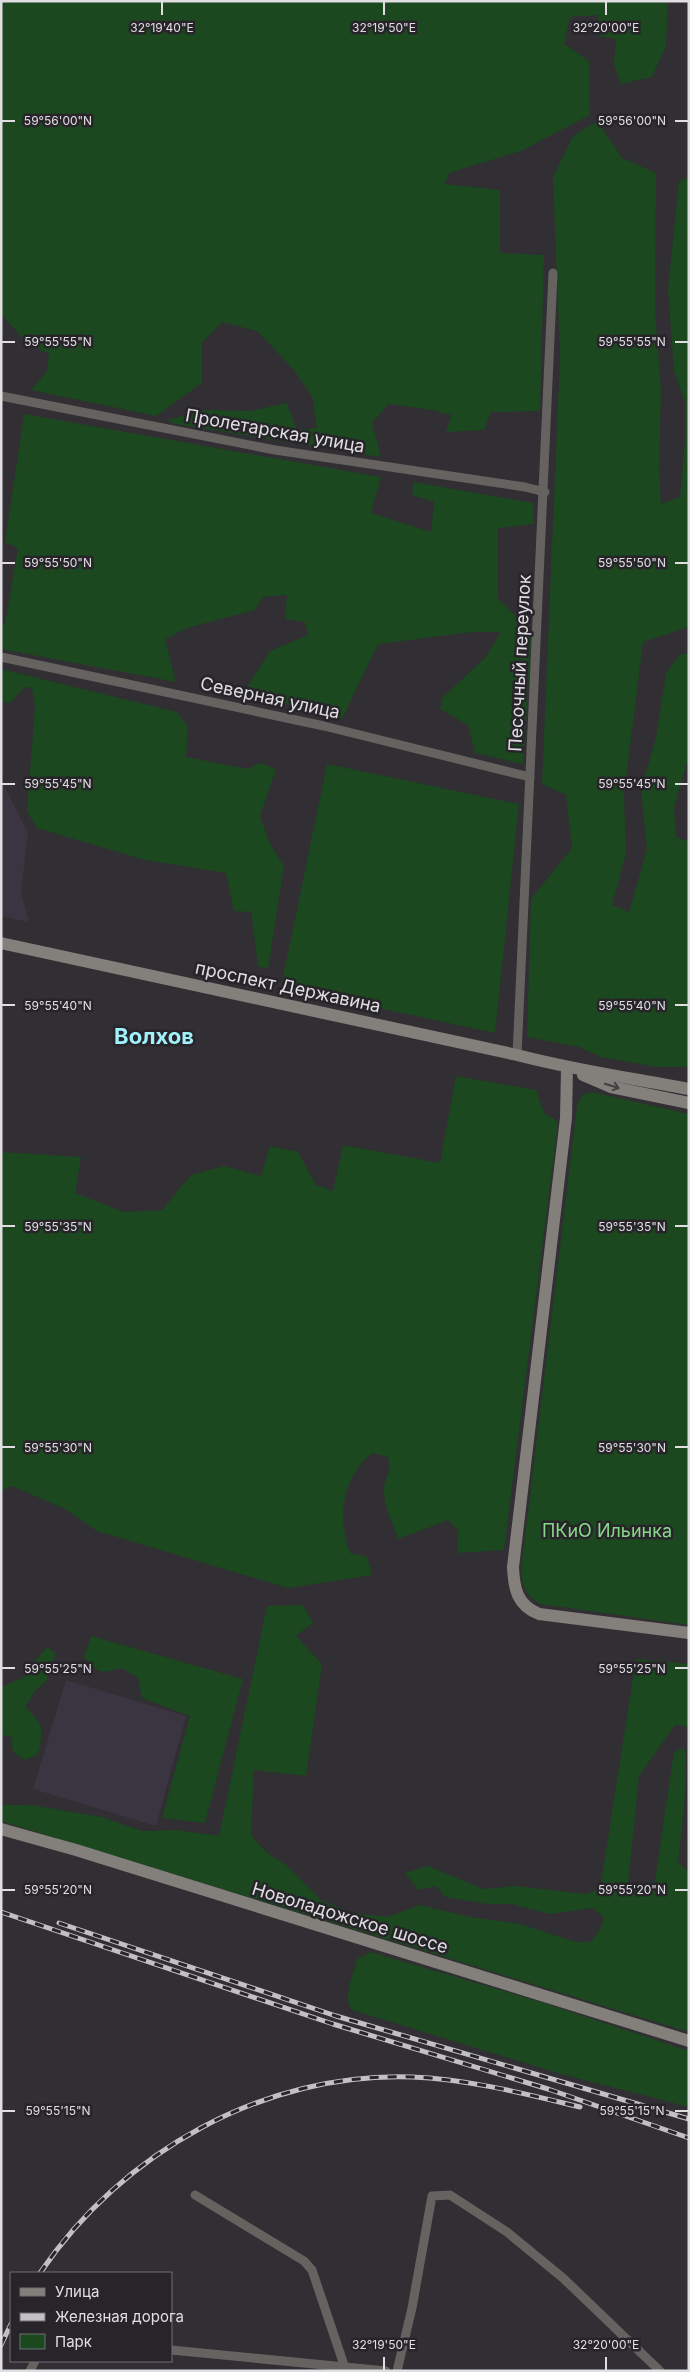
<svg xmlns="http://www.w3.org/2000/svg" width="690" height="2372" font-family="Inter,sans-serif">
<rect width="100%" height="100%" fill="#312e34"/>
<g fill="#3b3541">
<polygon points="1,780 28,833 21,892 29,922 1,916"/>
<polygon points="66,1680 186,1716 156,1826 33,1789"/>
</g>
<g fill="#1b481e">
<polygon points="1,1 668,1 666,45 652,77 621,84 614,64 616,39 599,36 598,15 570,17 564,44 589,61 590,115 521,151 449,173 445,184 500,190 500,253 544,255 540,411 491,412 484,430 446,432 451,415 432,410 388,404 372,423 381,457 176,424 167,420 206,410 250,411 287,403 297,430 317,428 312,396 293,369 257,331 222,322 202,343 202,383 156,416 31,390 47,371 49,354 27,343 1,314"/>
<polygon points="597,121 622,158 656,173 655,310 661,390 659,472 661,504 680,497 685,440 685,402 674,371 668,289 679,181 689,177 689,627 643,642 624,794 626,853 612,905 629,912 647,849 641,790 656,737 666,673 680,655 689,653 689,756 674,807 676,837 689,842 689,1067 656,1067 601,1057 579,1047 527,1037 531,899 572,848 566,795 542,784 560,358 553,177 573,136"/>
<polygon points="24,414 381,477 371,513 431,532 434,502 412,495 414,482 533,503 534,524 498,528 498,599 532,631 523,764 475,753 468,725 440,709 443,697 484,659 501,632 473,632 378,644 342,719 243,693 270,651 308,635 305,622 285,619 287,595 263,597 255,610 187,628 165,639 176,682 1,649 1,624 5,623 18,548 5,542"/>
<polygon points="1,669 177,712 188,727 186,757 248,769 260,763 276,769 260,816 270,844 284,866 268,969 258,966 251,912 234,911 226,873 145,860 37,828 27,812 35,706 32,688 25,687 10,703 1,701"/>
<polygon points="327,764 519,804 495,1033 281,987"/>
<path d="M456,1076L536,1090L544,1113L558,1122L504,1550L457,1553L458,1530L448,1520L398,1539C393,1524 384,1507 384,1491C384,1477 392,1474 388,1457L372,1453C342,1479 337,1516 350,1553L367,1557L372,1575L288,1588L97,1531L65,1509L12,1486L1,1491V1152L81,1157L75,1193L124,1212L162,1210L191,1175L224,1166L261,1176L270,1146L298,1152L316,1185L333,1191L343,1145L440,1163Z"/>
<path d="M592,1092L689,1114V1625L540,1604C525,1595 522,1586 521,1570L577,1106C580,1097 582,1094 592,1092Z"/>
<path d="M303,1605L313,1623L296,1636L322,1664L306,1776L254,1770L251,1835L267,1853L286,1865L322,1901L354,1913L387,1917L420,1905L470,1917L520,1924L576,1942H590L600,1930L604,1918L593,1908L550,1914L512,1904H487L445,1897L436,1886L418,1890L405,1873L428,1866L483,1889L516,1886L585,1894L600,1889L636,1659L689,1664V1727L675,1725L639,1776L628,1884L646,1889L655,1880L674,1752L684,1748C690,1765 681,1838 678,1861L689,1873V2032L1,1821V1805H31L102,1817L142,1831L177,1830L219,1836L267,1606Z"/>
<path d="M91,1636L243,1679L205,1823L162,1818L190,1716L142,1698L138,1678L122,1668C101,1673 98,1675 84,1657Z"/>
<path d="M47,1647L56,1653L47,1680L35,1691L25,1707C44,1724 44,1730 38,1754L25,1760L13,1752L11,1737L1,1735V1687L31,1674L34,1662Z"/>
<path d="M371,1952L541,2002L689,2051V2107L561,2074L352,2010C342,1997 354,1973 357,1959Z"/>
</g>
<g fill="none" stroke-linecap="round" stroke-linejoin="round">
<g stroke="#656260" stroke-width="9">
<polyline points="1,396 275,450 525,487 545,492"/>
<polyline points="1,657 324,726 530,777"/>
<polyline points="517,1055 553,273"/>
<polyline points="195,2195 304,2261 312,2270 344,2365"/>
<polyline points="171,2350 386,2371"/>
<polyline points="30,2371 35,2361"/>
<polyline points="397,2371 412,2308 432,2196 450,2195 507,2232 563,2278 660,2371"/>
</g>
<g stroke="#837f7b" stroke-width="12">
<path d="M1,943L517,1055C574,1070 631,1078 689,1089"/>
<path d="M567,1068L566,1118L513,1567C514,1589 517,1605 539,1614L689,1633"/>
<polyline points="583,1075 611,1087 689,1103"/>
<polyline points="1,1829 76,1850 689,2041"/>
</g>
<g stroke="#c2c0c4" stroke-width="5">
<g id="rail">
<polyline points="1,1912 333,2024 548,2089 689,2138"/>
<polyline points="59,1923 336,2016 689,2119"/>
<path d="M40,2273C122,2152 264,2072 412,2077C468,2079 526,2094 580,2107"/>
<polyline points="1,2345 11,2324"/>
</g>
</g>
<use href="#rail" stroke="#27242a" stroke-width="3" stroke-dasharray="9" stroke-linecap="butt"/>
</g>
<defs><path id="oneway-shaft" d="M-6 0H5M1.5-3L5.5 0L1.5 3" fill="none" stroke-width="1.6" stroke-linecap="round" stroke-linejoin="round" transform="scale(1.25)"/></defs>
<use stroke="#433f42" href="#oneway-shaft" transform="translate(612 1086) rotate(17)"/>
<path fill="none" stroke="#e0dee2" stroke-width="2" d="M162,2V15M384,2V15M606,2V15M2,121H15M675,121H688M2,342H15M675,342H688M2,563H15M675,563H688M2,784H15M675,784H688M2,1005H15M675,1005H688M2,1226H15M675,1226H688M2,1447H15M675,1447H688M2,1668H15M675,1668H688M2,1890H15M675,1890H688M2,2111H15M675,2111H688M384,2357V2370M606,2357V2370"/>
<g text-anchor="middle" stroke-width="5" stroke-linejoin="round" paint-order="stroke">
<g font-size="18" fill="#e0dee2" stroke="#27242a">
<text transform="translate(275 431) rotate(10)" y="6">Пролетарская улица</text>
<text transform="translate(520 663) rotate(-87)" y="6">Песочный переулок</text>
<text transform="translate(270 698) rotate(12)" y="6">Северная улица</text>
<text transform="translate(288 987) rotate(12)" y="6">проспект Державина</text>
<text transform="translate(350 1918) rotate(17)" y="6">Новоладожское шоссе</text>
</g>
<g font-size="18" fill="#86da87" stroke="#27242a">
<text x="607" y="1537">ПКиО Ильинка</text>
</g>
<g font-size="22" font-weight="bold" fill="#a0f1fa" stroke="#27242a">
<text x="154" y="1044">Волхов</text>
</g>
</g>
<g font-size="12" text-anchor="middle" fill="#e0dee2" stroke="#27242a" stroke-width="5" stroke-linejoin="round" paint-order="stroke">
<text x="162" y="32">32°19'40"E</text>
<text x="384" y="32">32°19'50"E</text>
<text x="606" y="32">32°20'00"E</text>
<text x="58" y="125">59°56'00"N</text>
<text x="632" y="125">59°56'00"N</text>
<text x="58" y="346">59°55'55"N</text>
<text x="632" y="346">59°55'55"N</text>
<text x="58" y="567">59°55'50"N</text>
<text x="632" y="567">59°55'50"N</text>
<text x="58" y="788">59°55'45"N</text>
<text x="632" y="788">59°55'45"N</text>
<text x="58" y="1010">59°55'40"N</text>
<text x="632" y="1010">59°55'40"N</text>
<text x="58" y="1231">59°55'35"N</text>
<text x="632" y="1231">59°55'35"N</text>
<text x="58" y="1452">59°55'30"N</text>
<text x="632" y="1452">59°55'30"N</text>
<text x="58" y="1673">59°55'25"N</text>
<text x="632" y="1673">59°55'25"N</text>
<text x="58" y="1894">59°55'20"N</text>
<text x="632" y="1894">59°55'20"N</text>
<text x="58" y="2115">59°55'15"N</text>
<text x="632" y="2115">59°55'15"N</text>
<text x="384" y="2349">32°19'50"E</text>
<text x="606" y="2349">32°20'00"E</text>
</g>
<rect width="690" height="2372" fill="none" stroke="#e0dee2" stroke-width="5"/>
<rect x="10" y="2272" width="162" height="90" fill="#27242a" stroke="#716e74"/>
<rect x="20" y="2288" width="25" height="8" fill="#837f7b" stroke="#716e74"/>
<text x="55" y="2297" font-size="15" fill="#e0dee2">Улица</text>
<rect x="20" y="2313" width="25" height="8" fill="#c2c0c4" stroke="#716e74"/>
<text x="55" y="2322" font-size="15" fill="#e0dee2">Железная дорога</text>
<rect x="20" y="2334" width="25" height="15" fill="#1b481e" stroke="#716e74"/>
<text x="55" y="2347" font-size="15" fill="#e0dee2">Парк</text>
</svg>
